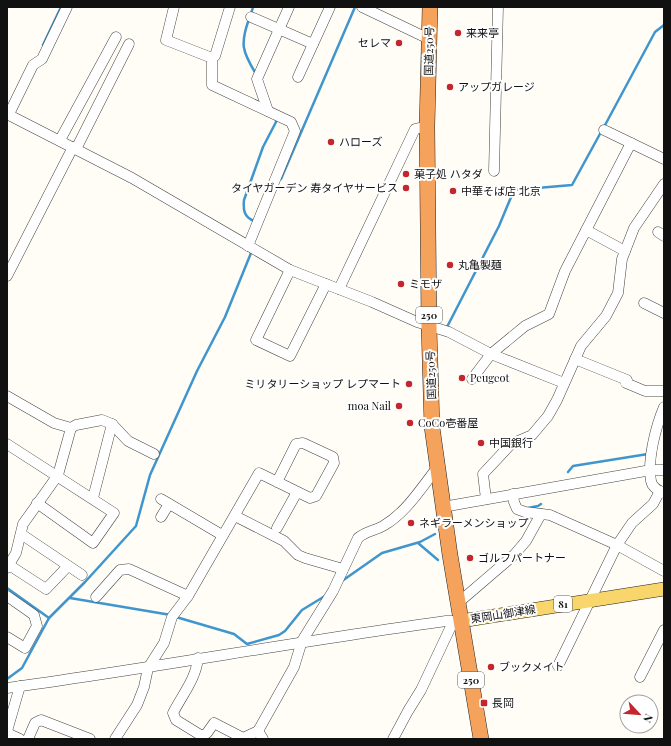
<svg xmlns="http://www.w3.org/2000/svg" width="671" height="746" font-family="'Playfair Display','Noto Sans JP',serif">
<rect width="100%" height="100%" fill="#fffdf5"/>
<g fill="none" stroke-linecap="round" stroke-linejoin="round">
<g stroke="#3f96cf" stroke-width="2.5">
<polyline points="251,14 253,7"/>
<path d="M249,19C240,44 242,51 256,74"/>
<polyline points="43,45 61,7"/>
<polyline points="604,127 655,32 664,25"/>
<polyline points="281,179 355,7"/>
<path d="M254,221C244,217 243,210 244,200L263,147L276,122V118"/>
<polyline points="447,327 499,226 514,190 572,185 601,132"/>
<polyline points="568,472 573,466 648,454"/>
<polyline points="528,508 538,506 541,504"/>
<polyline points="418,543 438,560"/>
<polyline points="342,581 382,553 420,542 435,534"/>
<polyline points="7,588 49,618"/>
<polyline points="70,598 171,615"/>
<polyline points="176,617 234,634 247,644 279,635 285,631 302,610 325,596"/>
<polyline points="7,679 22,668 49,618 85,582 136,526 150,475 197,371 225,317 251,253"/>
</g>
<g stroke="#444" stroke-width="11">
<g id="minor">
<polyline points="174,7 166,40 212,58 212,85 291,122 295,131 248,246"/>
<polyline points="362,7 429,39"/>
<polyline points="251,17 313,44"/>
<polyline points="212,58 215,56 230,7"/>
<polyline points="298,77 330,7"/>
<polyline points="268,111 257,79 289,7"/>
<polyline points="7,114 132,178 290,270 372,302 417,322 449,332 491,354 564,383"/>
<polyline points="9,114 33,65 42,59 67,7"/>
<polyline points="604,130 664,159"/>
<polyline points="60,140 116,37"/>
<polyline points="76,149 129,44"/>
<polyline points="494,171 498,7"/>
<polyline points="586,230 625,251"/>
<polyline points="658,232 664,236"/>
<polyline points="290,270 256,340 290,356 326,284"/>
<polyline points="7,276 73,147"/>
<polyline points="339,289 415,129 427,126"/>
<polyline points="644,303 664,313"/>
<polyline points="575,359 627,380 626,383 645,391 664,391"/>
<polyline points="472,379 491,354 525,326 549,314 565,271 631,143"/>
<polyline points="7,396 54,423 71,428 76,425 102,420 112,424 93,498"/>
<path d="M664,407C656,426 647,460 651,481C652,487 659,491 664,493"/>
<polyline points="112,424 128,441 154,454"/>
<polyline points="7,444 114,513 93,543 37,503"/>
<polyline points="513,494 514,502 517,509 525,512 550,515 617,545 664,571"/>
<polyline points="161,499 222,535"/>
<polyline points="486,499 483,474 511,444 532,435 548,416 557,400 581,346 606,316 618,293 622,259 634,228 664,184"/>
<polyline points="443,507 651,470 664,470"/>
<polyline points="235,516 284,541 298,555 305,558 343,569"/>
<polyline points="161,517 169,504"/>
<polyline points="277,528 297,492"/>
<polyline points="21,534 82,575"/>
<polyline points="9,565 46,589 68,566"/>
<polyline points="7,568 16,553 23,524 58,475 71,428"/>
<polyline points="7,596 34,615 37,626 25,648 7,637"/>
<polyline points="96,597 120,570 129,569 188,596"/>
<polyline points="458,603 514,555 526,541 541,514"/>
<path d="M198,658C196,679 182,695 173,713L176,720L202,736L207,733L214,723L243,738L258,731"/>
<polyline points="558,666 617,545 632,523 653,504 660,491"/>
<polyline points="640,677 664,630"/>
<path d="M7,688C154,668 299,641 446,621H461"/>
<polyline points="7,731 20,686"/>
<polyline points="7,733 20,739"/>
<polyline points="28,739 35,723 41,720 90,739"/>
<polyline points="115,739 137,705 144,687 148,668 164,643 172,617 188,596 259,473 310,498 316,496 334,463 333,457 303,443 296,444 277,482"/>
<path d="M263,739L258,731L294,667L302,641L333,591L358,538C366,531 374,531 383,526C406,513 421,488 437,468"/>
<polyline points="393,739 408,711 421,690 453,622"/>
</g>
</g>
<g stroke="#222" stroke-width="14">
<polyline id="major" points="461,621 664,589"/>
</g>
<g stroke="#222" stroke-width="16">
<polyline id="highway" points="430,7 427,126 429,327 432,427 450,555 481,739"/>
</g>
<use href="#minor" stroke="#fff" stroke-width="10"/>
<use href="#major" stroke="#f9d66b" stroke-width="13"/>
<use href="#highway" stroke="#f5a25d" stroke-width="15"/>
</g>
<g fill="#c4262e" stroke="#fff" stroke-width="1.5">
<circle cx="458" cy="33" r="4"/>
<circle cx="399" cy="43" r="4"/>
<circle cx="450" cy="87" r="4"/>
<circle cx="331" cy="142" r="4"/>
<circle cx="406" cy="174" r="4"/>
<circle cx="406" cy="188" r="4"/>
<circle cx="453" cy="191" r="4"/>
<circle cx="450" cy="265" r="4"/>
<circle cx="401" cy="284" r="4"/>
<circle cx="462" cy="378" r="4"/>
<circle cx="409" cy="384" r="4"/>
<circle cx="399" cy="406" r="4"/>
<circle cx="410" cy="423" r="4"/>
<circle cx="481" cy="443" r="4"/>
<circle cx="411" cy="523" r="4"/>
<circle cx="470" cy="558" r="4"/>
<circle cx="491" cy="667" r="4"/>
<rect x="480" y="699" width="8" height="8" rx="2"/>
</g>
<g text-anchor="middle" stroke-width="4" stroke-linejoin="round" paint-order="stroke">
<g fill="#fff" stroke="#585858" stroke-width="1">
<rect x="416" y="307" width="26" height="16" rx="3"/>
<rect x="554" y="596" width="18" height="16" rx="3"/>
<rect x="458" y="672" width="26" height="16" rx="3"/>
</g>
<g font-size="10" font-weight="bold" fill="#111">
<text x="429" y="319">250</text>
<text x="563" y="608">81</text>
<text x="471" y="684">250</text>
</g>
<g font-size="11" fill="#111" stroke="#fff" text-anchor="start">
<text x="466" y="37">来来亭</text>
<text x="391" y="47" text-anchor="end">セレマ</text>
<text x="458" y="91">アップガレージ</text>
<text x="339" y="146">ハローズ</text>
<text x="414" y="178">菓子処 ハタダ</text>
<text x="398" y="192" text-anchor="end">タイヤガーデン 寿タイヤサービス</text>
<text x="461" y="195">中華そば店 北京</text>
<text x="458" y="269">丸亀製麺</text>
<text x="409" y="288">ミモザ</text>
<text x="470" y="382">Peugeot</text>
<text x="401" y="388" text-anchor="end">ミリタリーショップ レプマート</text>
<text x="391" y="410" text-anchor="end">moa Nail</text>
<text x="418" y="427">CoCo壱番屋</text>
<text x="489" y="447">中国銀行</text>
<text x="419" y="527">ネギラーメンショップ</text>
<text x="478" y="562">ゴルフパートナー</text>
<text x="499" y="671">ブックメイト</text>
<text x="492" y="707">長岡</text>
</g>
<g font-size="11" fill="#111" stroke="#fff">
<text transform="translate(429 51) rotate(-89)" y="4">国道250号</text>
<text transform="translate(431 375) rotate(-92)" y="4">国道250号</text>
<text transform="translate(503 614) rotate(-9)" y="4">東岡山御津線</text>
</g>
</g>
<rect width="671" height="746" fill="none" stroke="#111111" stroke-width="16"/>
<g transform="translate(639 714) rotate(116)"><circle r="19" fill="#ffffff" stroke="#a0a0a0"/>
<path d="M0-3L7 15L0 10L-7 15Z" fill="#c4262e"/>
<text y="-6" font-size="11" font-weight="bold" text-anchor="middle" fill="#111111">N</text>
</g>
</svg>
